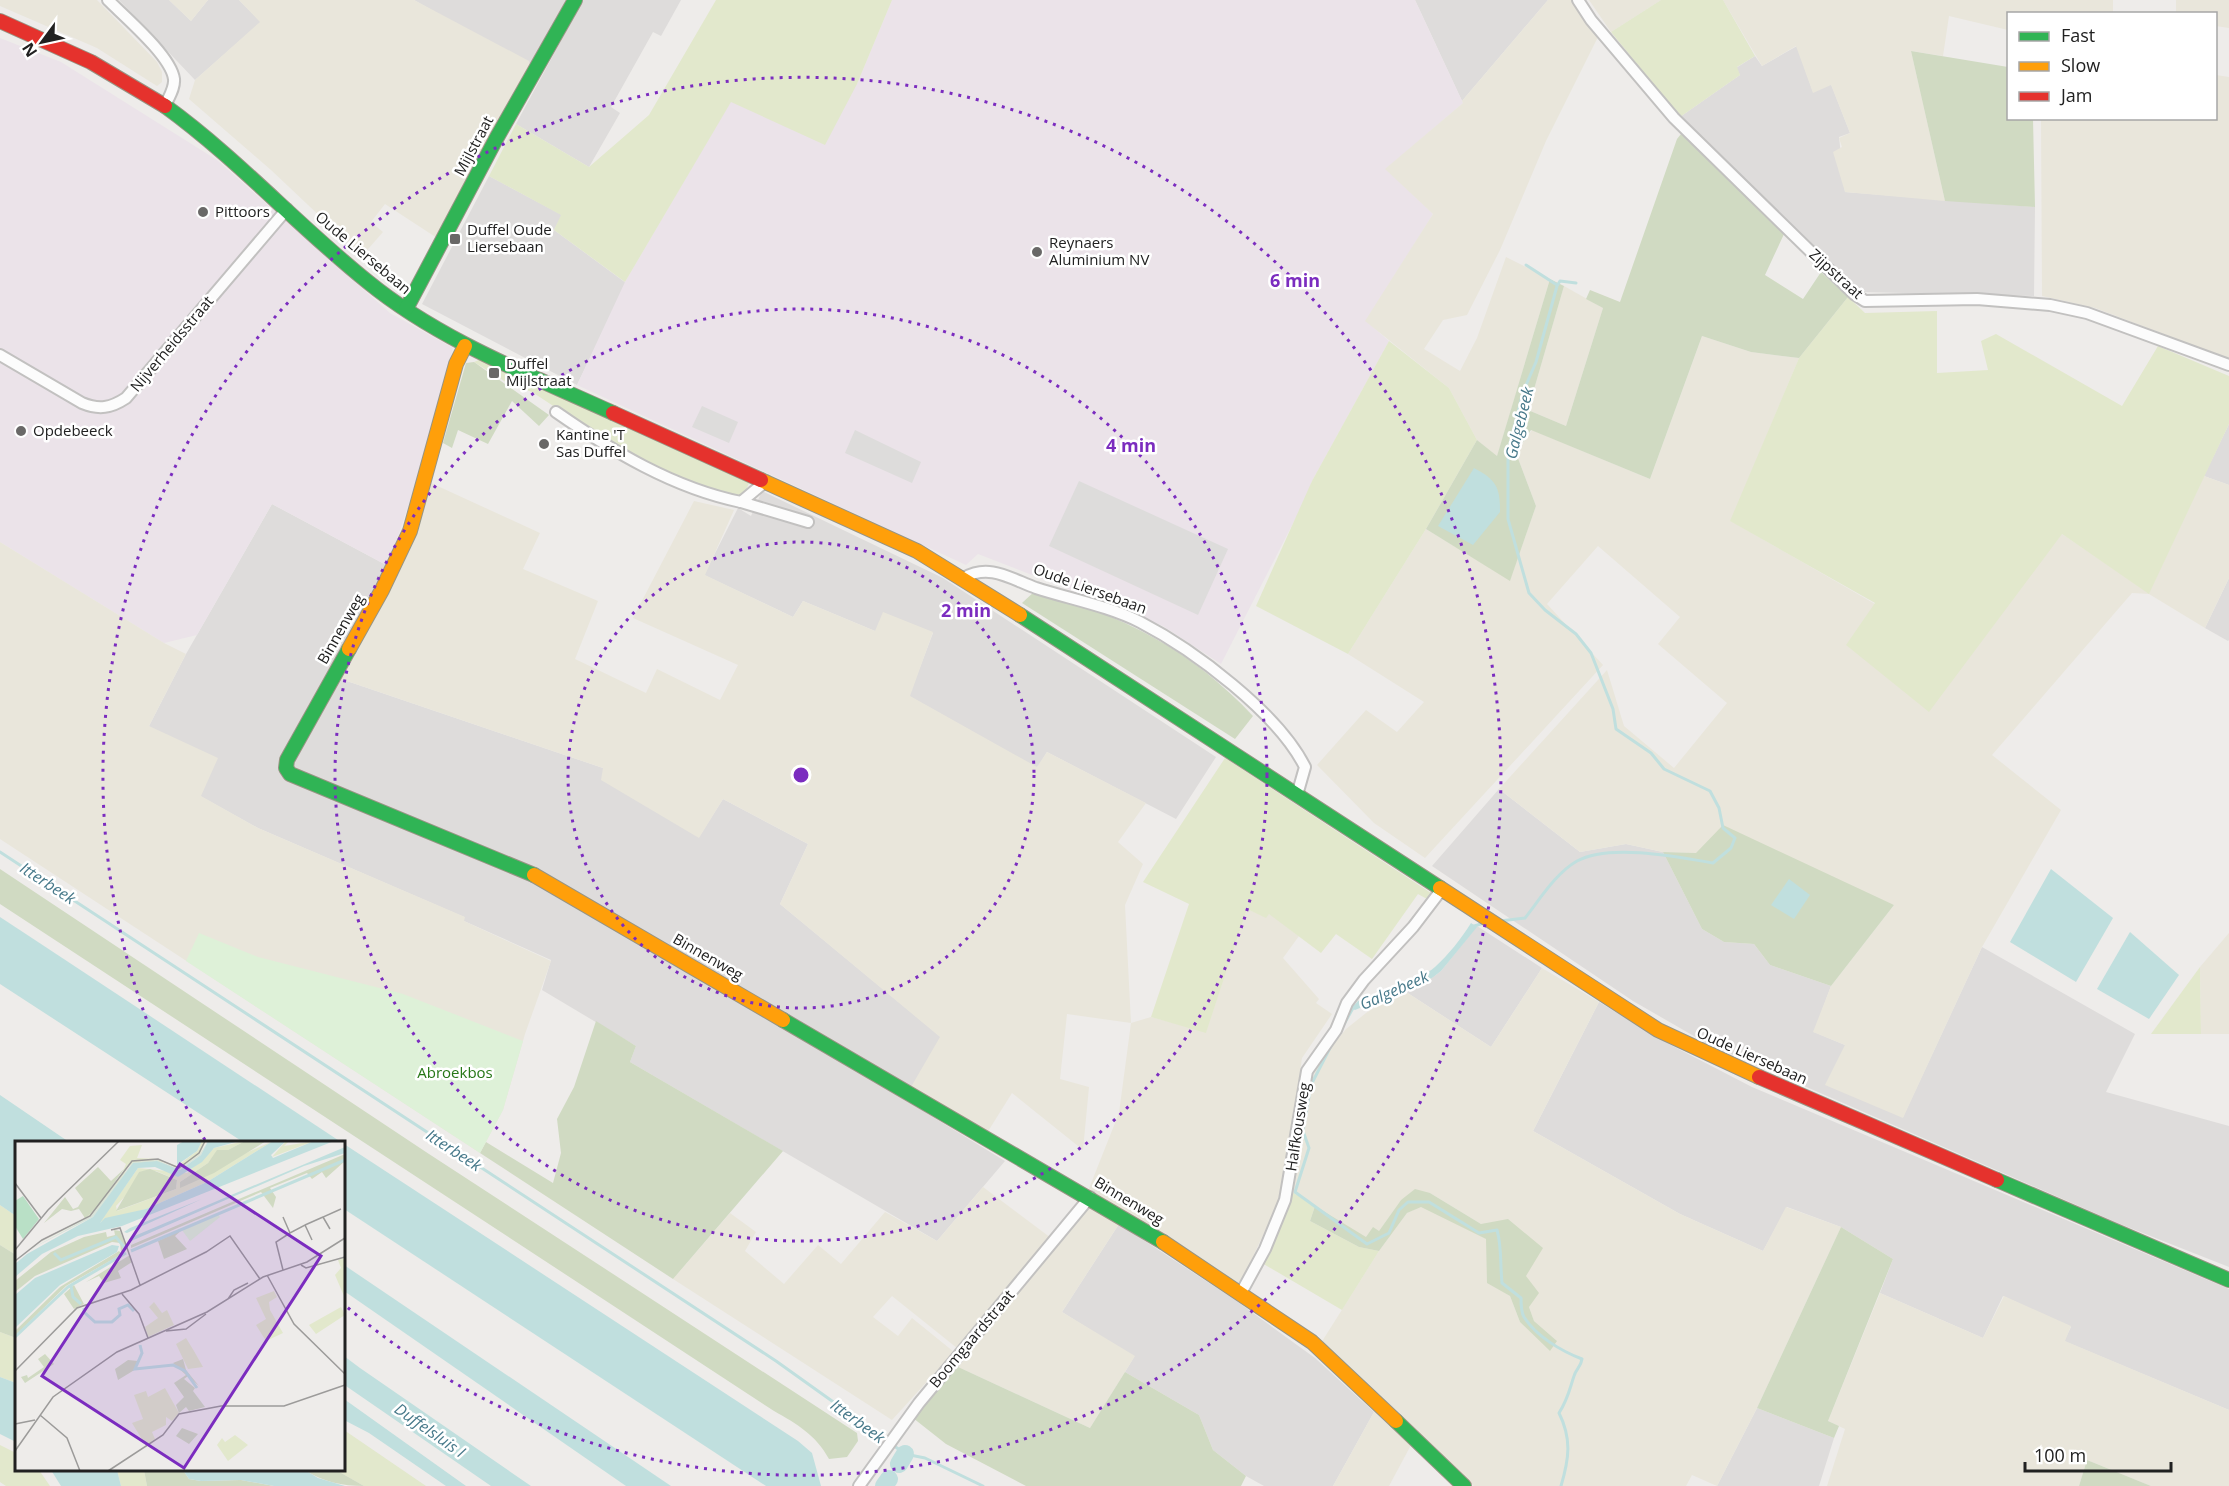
<svg xmlns="http://www.w3.org/2000/svg" width="2229" height="1486" font-family="'Open Sans',sans-serif">
<rect width="100%" height="100%" fill="#eeecea"/>
<g fill="#dedcdb">
<polygon points="119,0 169,0 191,21 208,0 239,0 261,22 195,80"/>
<polygon points="414,0 568,0 532,67"/>
<polygon points="583,0 681,0 661,36 653,32 611,107 620,113 589,167 516,124"/>
<polygon points="1415,0 1548,0 1462,101"/>
<polygon points="1797,46 1813,92 1831,84 1850,133 1839,137 1845,192 2035,207 2034,296 1862,292 1680,117 1740,75 1736,68 1755,56 1762,66"/>
<polygon points="489,176 562,215 554,230 626,283 577,385 422,304"/>
<polygon points="2229,424 2229,485 2204,476"/>
<polygon points="762,491 943,578 1216,757 1176,819 1047,752 1037,768 909,696 933,633 875,631 803,601 793,617 704,575 738,508 751,516"/>
<polygon points="272,504 388,566 338,678 603,768 699,837 723,799 808,844 780,904 941,1037 905,1100 1005,1161 937,1241 630,1062 636,1046 542,990 551,960 464,921 464,917 258,828 200,796 149,726 186,654"/>
<polygon points="2229,578 2229,640 2228,641 2205,628"/>
<polygon points="1499,789 1580,852 1626,844 1663,852 1702,929 1724,942 1754,944 1770,965 1831,986 1814,1032 1845,1045 1903,1117 1982,947 2135,1034 2106,1092 2229,1126 2229,1267 2120,1224 1706,1043 1633,1001 1432,866"/>
<polygon points="1477,926 1542,968 1491,1047 1403,990 1432,978 1441,971"/>
<polygon points="1599,1002 1665,1042 1752,1087 2229,1289 2229,1410 2064,1341 2071,1327 2003,1296 1983,1338 1880,1293 1893,1259 1841,1227 1787,1207 1763,1251 1680,1214 1533,1131"/>
<polygon points="1119,1224 1235,1300 1315,1358 1374,1412 1333,1486 1264,1486 1246,1476 1213,1450 1199,1415 1125,1372 1134,1357 1062,1312"/>
<polygon points="1757,1408 1834,1438 1819,1486 1717,1486"/>
</g>
<g fill="#ebe3e9">
<polygon points="892,0 1415,0 1463,103 1386,169 1433,214 1366,321 1389,341 1312,481 1308,494 1221,664 1163,626 978,554 966,565 577,385 625,282 731,101 857,84"/>
<polygon points="0,38 61,62 217,160 390,313 453,348 423,462 388,566 272,504 197,635 164,643 0,542"/>
</g>
<g fill="#dddcdb">
<polygon points="702,406 738,422 729,443 692,427"/>
<polygon points="855,430 921,462 912,483 845,453"/>
<polygon points="1079,481 1228,549 1198,615 1049,546"/>
</g>
<g fill="#e9e6db">
<polygon points="0,0 97,0 157,62 162,72 162,82 157,86 97,48 0,6"/>
<polygon points="169,0 208,0 191,21"/>
<polygon points="239,0 414,0 529,61 530,67 437,238 385,204 371,222 383,232 362,256 271,170 189,99 195,80 260,22"/>
<polygon points="1548,0 1572,0 1598,37 1546,141 1500,250 1467,315 1443,320 1424,349 1460,371 1477,338 1506,257 1550,279 1497,457 1477,440 1449,388 1365,321 1433,214 1385,169 1463,103 1462,101"/>
<polygon points="1589,0 1661,0 1611,32"/>
<polygon points="1723,0 2113,0 2113,13 2008,14 2008,30 1949,16 1943,56 1911,51 1945,201 1845,192 1833,152 1842,147 1839,138 1850,133 1831,85 1813,93 1796,46 1762,66"/>
<polygon points="2176,0 2229,0 2229,28 2216,26 2216,14 2176,13"/>
<polygon points="2216,75 2229,77 2229,359 2095,308 2042,296 2041,119 2216,118"/>
<polygon points="1564,286 1603,308 1566,426 1528,410"/>
<polygon points="1702,336 1751,352 1799,358 1731,521 1875,604 2062,534 2149,593 2204,476 2229,485 2229,578 2205,628 2149,594 2132,593 1992,755 2061,810 1982,947 1903,1118 1825,1085 1845,1045 1813,1032 1831,986 1894,905 1696,853 1663,852 1626,844 1580,852 1499,789 1607,670 1624,726 1674,768 1727,703 1658,644 1680,617 1598,546 1547,604 1603,665 1425,858 1374,823 1317,765 1366,710 1397,732 1424,702 1348,654 1426,529 1510,580 1536,506 1516,453 1532,430 1650,479"/>
<polygon points="431,483 540,533 523,569 598,601 575,659 646,693 657,669 720,700 738,665 633,618 694,501 734,510 705,575 793,617 803,601 875,631 883,612 933,632 910,696 1037,767 1047,752 1146,803 1118,842 1143,864 1125,905 1131,1023 1151,1017 1206,1032 1247,909 1266,917 1269,913 1299,936 1283,958 1319,999 1316,1003 1332,1014 1302,1058 1283,1193 1239,1286 1088,1191 1119,1113 1131,1023 1067,1014 1060,1079 1089,1087 1083,1150 1012,1093 987,1133 911,1087 940,1037 780,904 808,844 723,799 699,838 601,780 603,768 338,678 400,566"/>
<polygon points="0,542 164,643 186,654 149,726 218,758 201,796 258,828 465,917 464,921 551,961 525,1034 503,1110 480,1153 0,839"/>
<polygon points="2229,933 2229,1034 2201,1034 2200,967"/>
<polygon points="1542,968 1599,1002 1533,1131 1680,1214 1763,1251 1786,1207 1841,1227 1757,1408 1717,1486 1692,1475 1686,1486 1474,1486 1321,1343 1379,1251 1407,1213 1421,1206 1487,1239 1488,1282 1510,1296 1520,1322 1557,1341 1534,1321 1529,1307 1481,1224 1430,1193 1401,1200 1379,1231 1366,1238 1292,1192 1307,1101 1316,1066 1346,1029 1366,1013 1403,990 1491,1047"/>
<polygon points="983,1187 1051,1238 957,1348 892,1296 873,1317 898,1336 912,1318 954,1352 892,1420 673,1279 730,1213 756,1232 745,1251 784,1284 818,1245 841,1264 885,1212 937,1241"/>
<polygon points="1090,1206 1119,1224 1062,1312 1135,1356 1090,1428 956,1366"/>
<polygon points="1880,1293 1983,1338 2004,1296 2071,1326 2065,1341 2229,1410 2229,1486 2151,1486 2087,1460 2079,1486 1827,1486 1845,1429 1828,1421"/>
<polygon points="1374,1412 1411,1445 1389,1486 1333,1486"/>
</g>
<g fill="#e2e8cc">
<polygon points="716,0 892,0 857,84 825,145 731,102 625,282 554,230 561,215 489,176 516,124 589,167 649,115"/>
<polygon points="1661,0 1723,0 1755,56 1737,67 1740,75 1680,117 1611,32"/>
<polygon points="1848,297 1865,313 1937,311 1937,373 1988,370 1981,341 1996,334 2122,406 2158,346 2229,376 2229,424 2149,594 2062,534 1929,712 1846,645 1875,603 1730,521 1799,358"/>
<polygon points="1389,341 1449,388 1477,440 1426,529 1348,654 1256,606 1312,481"/>
<polygon points="479,360 742,478 749,483 744,495 736,497 699,486 619,449 532,392 509,384 474,362"/>
<polygon points="1225,758 1431,893 1427,899 1418,894 1372,959 1336,934 1321,953 1269,914 1266,918 1247,909 1206,1033 1151,1017 1189,904 1143,882"/>
<polygon points="2200,967 2201,1034 2151,1034"/>
<polygon points="1292,1192 1315,1206 1310,1221 1359,1247 1379,1251 1342,1310 1262,1263"/>
<polygon points="0,1205 16,1216 16,1255 0,1245"/>
<polygon points="0,1332 16,1338 16,1383 0,1377"/>
<polygon points="344,1430 426,1486 364,1486 336,1470 344,1470"/>
<polygon points="0,1445 16,1453 16,1470 39,1470 50,1486 6,1486 0,1482"/>
<polygon points="117,1470 144,1470 147,1486 121,1486"/>
</g>
<g fill="#d0dac2">
<polygon points="1911,51 2008,67 2008,118 2033,119 2035,207 1945,201"/>
<polygon points="1681,134 1784,234 1765,275 1803,299 1821,272 1848,297 1799,358 1751,352 1702,336 1650,479 1531,430 1516,453 1536,506 1510,581 1426,529 1477,440 1497,456 1550,279 1564,286 1528,410 1566,426 1603,308 1586,299 1590,290 1620,302 1677,139"/>
<polygon points="474,362 549,415 539,426 512,401 488,444 458,430 452,448 443,443 466,363"/>
<path d="M1035,591C1123,615 1190,649 1253,716L1235,739L1022,603Z"/>
<polygon points="1723,825 1894,905 1831,986 1770,965 1754,944 1724,942 1702,929 1663,852 1696,853"/>
<path d="M0,869L429,1154L857,1433L858,1441L847,1457L829,1459C816,1435 797,1424 774,1411L0,904Z"/>
<polygon points="596,1021 636,1046 630,1062 783,1151 673,1279 480,1153 486,1142 553,1183 561,1153 557,1119 574,1087"/>
<polygon points="1415,1189 1430,1193 1481,1224 1508,1219 1543,1248 1526,1276 1539,1293 1529,1307 1534,1321 1557,1341 1550,1351 1520,1322 1510,1296 1487,1283 1486,1239 1421,1207 1407,1213 1379,1251 1359,1247 1310,1221 1315,1206 1366,1237 1373,1227 1379,1231 1401,1200"/>
<polygon points="1841,1227 1893,1259 1828,1421 1839,1426 1834,1438 1757,1408"/>
<polygon points="0,1245 16,1255 16,1338 0,1332"/>
<polygon points="956,1366 1090,1428 1125,1372 1199,1415 1213,1450 1246,1476 1241,1486 1026,1486 946,1444 913,1418"/>
<polygon points="2087,1460 2151,1486 2079,1486"/>
<polygon points="144,1470 183,1470 189,1479 201,1481 241,1480 274,1486 147,1486"/>
<path d="M305,1470H336L364,1486C342,1486 323,1482 305,1470Z"/>
</g>
<polygon fill="#def1d8" points="199,933 258,957 403,994 523,1041 503,1110 480,1153 186,961"/>
<g fill="#c0dfde">
<path d="M1474,468C1497,480 1500,488 1500,512L1473,545L1438,526Z"/>
<polygon points="2051,869 2113,918 2076,982 2010,942"/>
<polygon points="1789,879 1810,895 1794,919 1771,905"/>
<polygon points="0,917 35,940 341,1142 243,1142 0,984"/>
<path d="M1471,923L1477,927L1441,971L1432,978L1355,1010L1351,1008L1358,1001C1380,990 1418,982 1435,967C1449,954 1461,939 1471,923Z"/>
<polygon points="2130,932 2179,975 2149,1019 2097,989"/>
<polygon points="0,1095 69,1142 16,1142 16,1216 0,1205"/>
<polygon points="344,1144 798,1441 812,1453 821,1486 766,1486 344,1209"/>
<polygon points="344,1265 671,1486 626,1486 344,1291"/>
<polygon points="344,1356 360,1368 531,1486 491,1486 346,1386 344,1384"/>
<polygon points="0,1377 16,1383 16,1442 0,1434"/>
<polygon points="344,1399 466,1486 446,1486 369,1433 344,1420"/>
<polygon points="51,1470 117,1470 121,1486 61,1486"/>
<polygon points="183,1470 305,1470 318,1478 345,1486 274,1486 241,1480 201,1481 189,1479"/>
</g>
<g fill="none" stroke-linecap="round" stroke-linejoin="round">
<g stroke="#c0dfde" stroke-width="3">
<polyline points="1526,265 1557,285"/>
<polyline points="0,852 776,1361 888,1441"/>
<path d="M1500,921L1525,918C1540,899 1556,873 1577,861C1609,843 1679,857 1713,863L1731,848L1735,838L1723,828L1719,808L1710,791L1664,769L1651,753L1616,729L1613,709L1591,653L1576,634L1545,610L1529,593L1508,519V452L1523,392L1536,362L1557,286L1560,281L1576,283"/>
<polyline points="1471,927 1484,923"/>
<polyline points="1343,1026 1353,1008"/>
<path d="M1332,1044L1311,1085L1303,1131L1309,1148L1295,1192L1367,1244L1389,1233L1399,1210L1408,1202H1429L1479,1233L1497,1230C1502,1247 1500,1265 1502,1283L1521,1298C1521,1304 1521,1312 1524,1317C1536,1336 1561,1351 1582,1359C1581,1367 1576,1369 1574,1376C1569,1391 1568,1399 1559,1413C1572,1439 1569,1459 1561,1486"/>
<polyline points="893,1445 905,1454 925,1458 983,1486"/>
</g>
<g stroke="#c0dfde" stroke-width="18">
<polyline points="899,1464 905,1454"/>
<polyline points="884,1486 889,1479"/>
</g>
<g stroke="#c2c1c0" stroke-width="14">
<g id="street">
<path d="M108,0C125,17 171,56 174,79C175,89 168,98 165,106"/>
<polyline points="1578,0 1591,20 1674,118 1854,294 1865,301 1977,299 2050,305 2087,313 2229,365"/>
<path d="M0,355L82,403C99,410 111,408 126,398L287,209"/>
<path d="M556,412C612,451 673,488 741,502L766,481"/>
<polyline points="741,502 808,522"/>
<path d="M964,578C989,563 1011,579 1036,588C1070,599 1108,606 1140,622C1194,650 1278,713 1305,767L1297,795"/>
<polyline points="1241,1293 1265,1249 1285,1200 1307,1071 1336,1030 1347,1003 1364,980 1413,927 1442,889"/>
<polyline points="859,1486 919,1403 1090,1197"/>
</g>
</g>
<g stroke="#979483" stroke-width="16">
<g id="fast">
<path d="M165,106C238,159 298,226 368,282C439,340 530,375 613,413"/>
<polyline points="406,309 496,139 575,0"/>
<polyline points="1020,615 1440,888"/>
<polyline points="349,649 287,760 286,768 290,774 534,875"/>
<polyline points="783,1020 1163,1242"/>
<polyline points="1997,1180 2229,1280"/>
<polyline points="1396,1421 1464,1486"/>
</g>
</g>
<g stroke="#979483" stroke-width="16">
<g id="slow">
<polyline points="761,480 917,551 1020,615"/>
<polyline points="349,649 382,590 410,531 456,364 465,346"/>
<polyline points="534,875 783,1020"/>
<polyline points="1440,888 1658,1030 1759,1077"/>
<polyline points="1163,1242 1312,1342 1396,1421"/>
</g>
</g>
<g stroke="#979483" stroke-width="16">
<g id="jam">
<polyline points="0,21 91,62 165,106"/>
<polyline points="613,413 761,480"/>
<polyline points="1759,1077 1997,1180"/>
</g>
</g>
<use href="#street" stroke="#fcfcfc" stroke-width="10"/>
<use href="#fast" stroke="#30b455" stroke-width="14"/>
<use href="#slow" stroke="#ff9f0a" stroke-width="14"/>
<use href="#jam" stroke="#e5322d" stroke-width="14"/>
</g>
<g fill="none" stroke="#7b2cbf" stroke-width="3" stroke-dasharray="3 6">
<circle cx="801" cy="775" r="233"/>
<circle cx="801" cy="775" r="466"/>
<path d="M205 1140A699 699 0 1 1 347 1307"/>
</g>
<g fill="#696867" stroke="#fff" stroke-width="2">
<circle cx="203" cy="212" r="6"/>
<rect x="449" y="233" width="12" height="12" rx="3"/>
<circle cx="1037" cy="252" r="6"/>
<rect x="488" y="367" width="12" height="12" rx="3"/>
<circle cx="21" cy="431" r="6"/>
<circle cx="544" cy="444" r="6"/>
</g>
<g text-anchor="middle" stroke-width="5" stroke-linejoin="round" paint-order="stroke">
<g font-size="15" fill="#212121" stroke="#fff">
<text transform="translate(474 146) rotate(-62)" y="5">Mijlstraat</text>
<text transform="translate(363 253) rotate(40)" y="5">Oude Liersebaan</text>
<text transform="translate(1836 274) rotate(42)" y="5">Zijpstraat</text>
<text transform="translate(172 344) rotate(-50)" y="5">Nijverheidsstraat</text>
<text transform="translate(1090 589) rotate(20)" y="5">Oude Liersebaan</text>
<text transform="translate(341 629) rotate(-60)" y="5">Binnenweg</text>
<text transform="translate(708 957) rotate(30)" y="5">Binnenweg</text>
<text transform="translate(1752 1056) rotate(24)" y="5">Oude Liersebaan</text>
<text transform="translate(1298 1127) rotate(-81)" y="5">Halfkousweg</text>
<text transform="translate(1129 1201) rotate(31)" y="5">Binnenweg</text>
<text transform="translate(972 1339) rotate(-50)" y="5">Boomgaardstraat</text>
</g>
<g font-size="15" fill="#212121" stroke="#fff" text-anchor="start">
<text x="215" y="217">Pittoors</text>
<text x="467" y="235">Duffel Oude<tspan x="467" dy="17">Liersebaan</tspan></text>
<text x="1049" y="248">Reynaers<tspan x="1049" dy="17">Aluminium NV</tspan></text>
<text x="506" y="369">Duffel<tspan x="506" dy="17">Mijlstraat</tspan></text>
<text x="33" y="436">Opdebeeck</text>
<text x="556" y="440">Kantine 'T<tspan x="556" dy="17">Sas Duffel</tspan></text>
</g>
<g font-size="15" fill="#267716" stroke="#fff">
<text x="455" y="1078">Abroekbos</text>
</g>
<g font-size="16" font-style="italic" fill="#47798a" stroke="#fff">
<text transform="translate(1519 423) rotate(-76)" y="6">Galgebeek</text>
<text transform="translate(48 883) rotate(33)" y="6">Itterbeek</text>
<text transform="translate(1394 990) rotate(-24)" y="6">Galgebeek</text>
<text transform="translate(454 1150) rotate(33)" y="6">Itterbeek</text>
<text transform="translate(858 1421) rotate(36)" y="6">Itterbeek</text>
<text transform="translate(430 1430) rotate(35)" y="6">Duffelsluis I</text>
</g>
</g>
<g transform="translate(15 1141)">
<rect width="330" height="330" fill="#eeecea"/>
<path d="M187,0H191L185,13L164,28L148,21L113,24L107,38L76,75L11,109L67,79L105,37L111,23L105,19L115,5L127,4L122,17L143,18L162,25L182,10ZM230,0L213,9L202,10L193,22L165,41L258,0L192,41L131,68L85,81L123,27L172,32L199,7ZM141,30L162,39L161,48L102,70L101,65L115,50L124,31ZM271,0H274L269,5L299,0L257,16ZM330,117V155H329L320,134L326,127L323,119ZM259,150L262,156L254,161L255,169L268,192L251,200L241,184L251,178L241,157ZM139,161L147,172L152,169L159,184L133,196L130,186L143,177L134,166ZM326,166L330,174L301,193L294,184ZM171,197L179,210L188,226L173,228L161,203ZM150,247L164,272L157,280L151,276V284L137,291L140,298L131,305L117,282L128,278L119,254L131,250L133,256ZM220,294L233,304L213,320L202,304L207,297L210,301Z" fill="#e2e8cc" fill-rule="evenodd"/>
<path d="M230,0H251L199,32L165,47V41L193,22L202,9H213ZM330,13V20L311,37L307,31L297,38L292,32L255,47L261,56L258,67L246,51L116,107V104ZM83,26L96,40L109,28L80,69L70,77L64,68L56,70L47,68L29,82L50,56L58,68L63,66L68,58L60,47ZM135,28L162,39L161,48L101,70L124,31ZM99,89L105,90L112,108L106,111L105,102L97,101L20,135L0,151V140L36,111L69,96L91,91L92,96L100,94ZM167,89L160,95L172,108L149,118L143,100ZM104,110L107,113L51,145L0,195V190L45,146ZM115,114L117,121L103,130L106,137L89,142L84,135L71,141ZM59,144L69,163L59,168L49,153ZM30,213L39,223L10,242L6,236L12,234L13,237L29,226L23,218ZM168,218L171,229L184,245L173,235L169,238L180,247L178,250L190,266L174,270L171,266L164,272L161,264L169,256L159,242L171,234L158,222ZM113,219L123,220L121,228L103,239L100,228ZM167,287L183,293L174,303L161,295Z" fill="#d0dac2"/>
<path d="M193,0L186,14L165,29L158,28L142,20L118,22L105,43L78,76L12,110L76,75L118,21L142,19L164,28L185,13Z" fill="#d9e4da"/>
<path d="M203,73L205,76L175,100L167,89Z" fill="#def1d8"/>
<path d="M8,55L24,78L8,98L0,85V60Z" fill="#b9e0c6"/>
<path d="M169,0H187L182,10L162,24V4ZM193,0H224L199,7L187,21L163,36L140,26L123,27L85,82L90,77L131,68L192,41L258,0H271L256,14L258,17L299,0H319L107,85L63,95L27,113L0,136V123L12,113L78,76L118,22L142,20L165,29L186,14ZM330,6V12L289,25L114,101L117,96ZM187,58L112,92L109,91L115,87ZM97,104L104,105L102,111L45,144L0,187V154L20,137Z" fill="#c0dfde"/>
<path fill="none" stroke="#c0dfde" stroke-width="3" d="M116,110L330,19M39,112L46,119L101,96L110,107M56,145L58,156L66,163M69,167V171L80,181H97L105,174L104,168L113,164L119,170M0,196L53,146L111,112M125,204L127,212L120,228L158,224L170,230L182,247"/>
<path fill="none" stroke="#9c9b9a" stroke-width="1.5" d="M0,42L26,77M268,76L275,92L290,84L297,99M290,84L308,76M315,88L308,76L326,68M96,89L105,87L125,144M0,109L33,69L104,0M0,120L27,99L75,75L117,20L143,18L164,27L184,12L190,0M286,124L291,127L330,116M268,129L261,101L275,92M252,134L279,183L330,233M107,153L124,173L133,197M213,158L219,149L233,142M151,190L171,188L191,173M0,230L62,167L116,149L191,111L215,95L245,138M25,274L52,297L65,330M0,283L20,279M0,310L38,256L102,211L192,171L248,136L292,121L330,97M93,330L148,294L164,273L206,265H269L330,244"/>
<path fill="#7b2cbf" fill-opacity="0.15" stroke="#7b2cbf" stroke-width="3" d="M165,23L306,115L169,327L27,235Z"/>
<rect width="330" height="330" fill="none" stroke="#212121" stroke-width="3"/>
</g>
<circle cx="801" cy="775" r="9" fill="#7b2cbf" stroke="#fff" stroke-width="3"/>
<g font-size="18" text-anchor="middle" font-weight="bold" fill="#7b2cbf" stroke="#fff" stroke-width="5" stroke-linejoin="round" paint-order="stroke">
<text x="1295" y="287">6 min</text>
<text x="1131" y="452">4 min</text>
<text x="966" y="617">2 min</text>
</g>
<rect x="2007" y="12" width="210" height="108" fill="#ffffff" stroke="#a6a6a6" stroke-width="1.5"/>
<rect x="2019" y="32" width="30" height="9" fill="#30b455" stroke="#a6a6a6" stroke-width="1.5"/>
<text x="2061" y="42" font-size="18" fill="#212121">Fast</text>
<rect x="2019" y="62" width="30" height="9" fill="#ff9f0a" stroke="#a6a6a6" stroke-width="1.5"/>
<text x="2061" y="72" font-size="18" fill="#212121">Slow</text>
<rect x="2019" y="92" width="30" height="9" fill="#e5322d" stroke="#a6a6a6" stroke-width="1.5"/>
<text x="2061" y="102" font-size="18" fill="#212121">Jam</text>
<g transform="translate(42 42) rotate(237)" stroke="#ffffff" stroke-width="4.5" paint-order="stroke">
<path d="M0-4.5L10 22L0 15L-10 22Z" fill="#212121"/>
<text y="-9" font-size="16" font-weight="bold" text-anchor="middle" fill="#212121">N</text>
</g>
<path d="M2025 1462v9h146v-9" fill="none" stroke="#212121" stroke-width="3"/>
<text x="2034" y="1462" font-size="18" fill="#212121" stroke="#ffffff" stroke-width="4.5" paint-order="stroke">100 m</text>
</svg>
